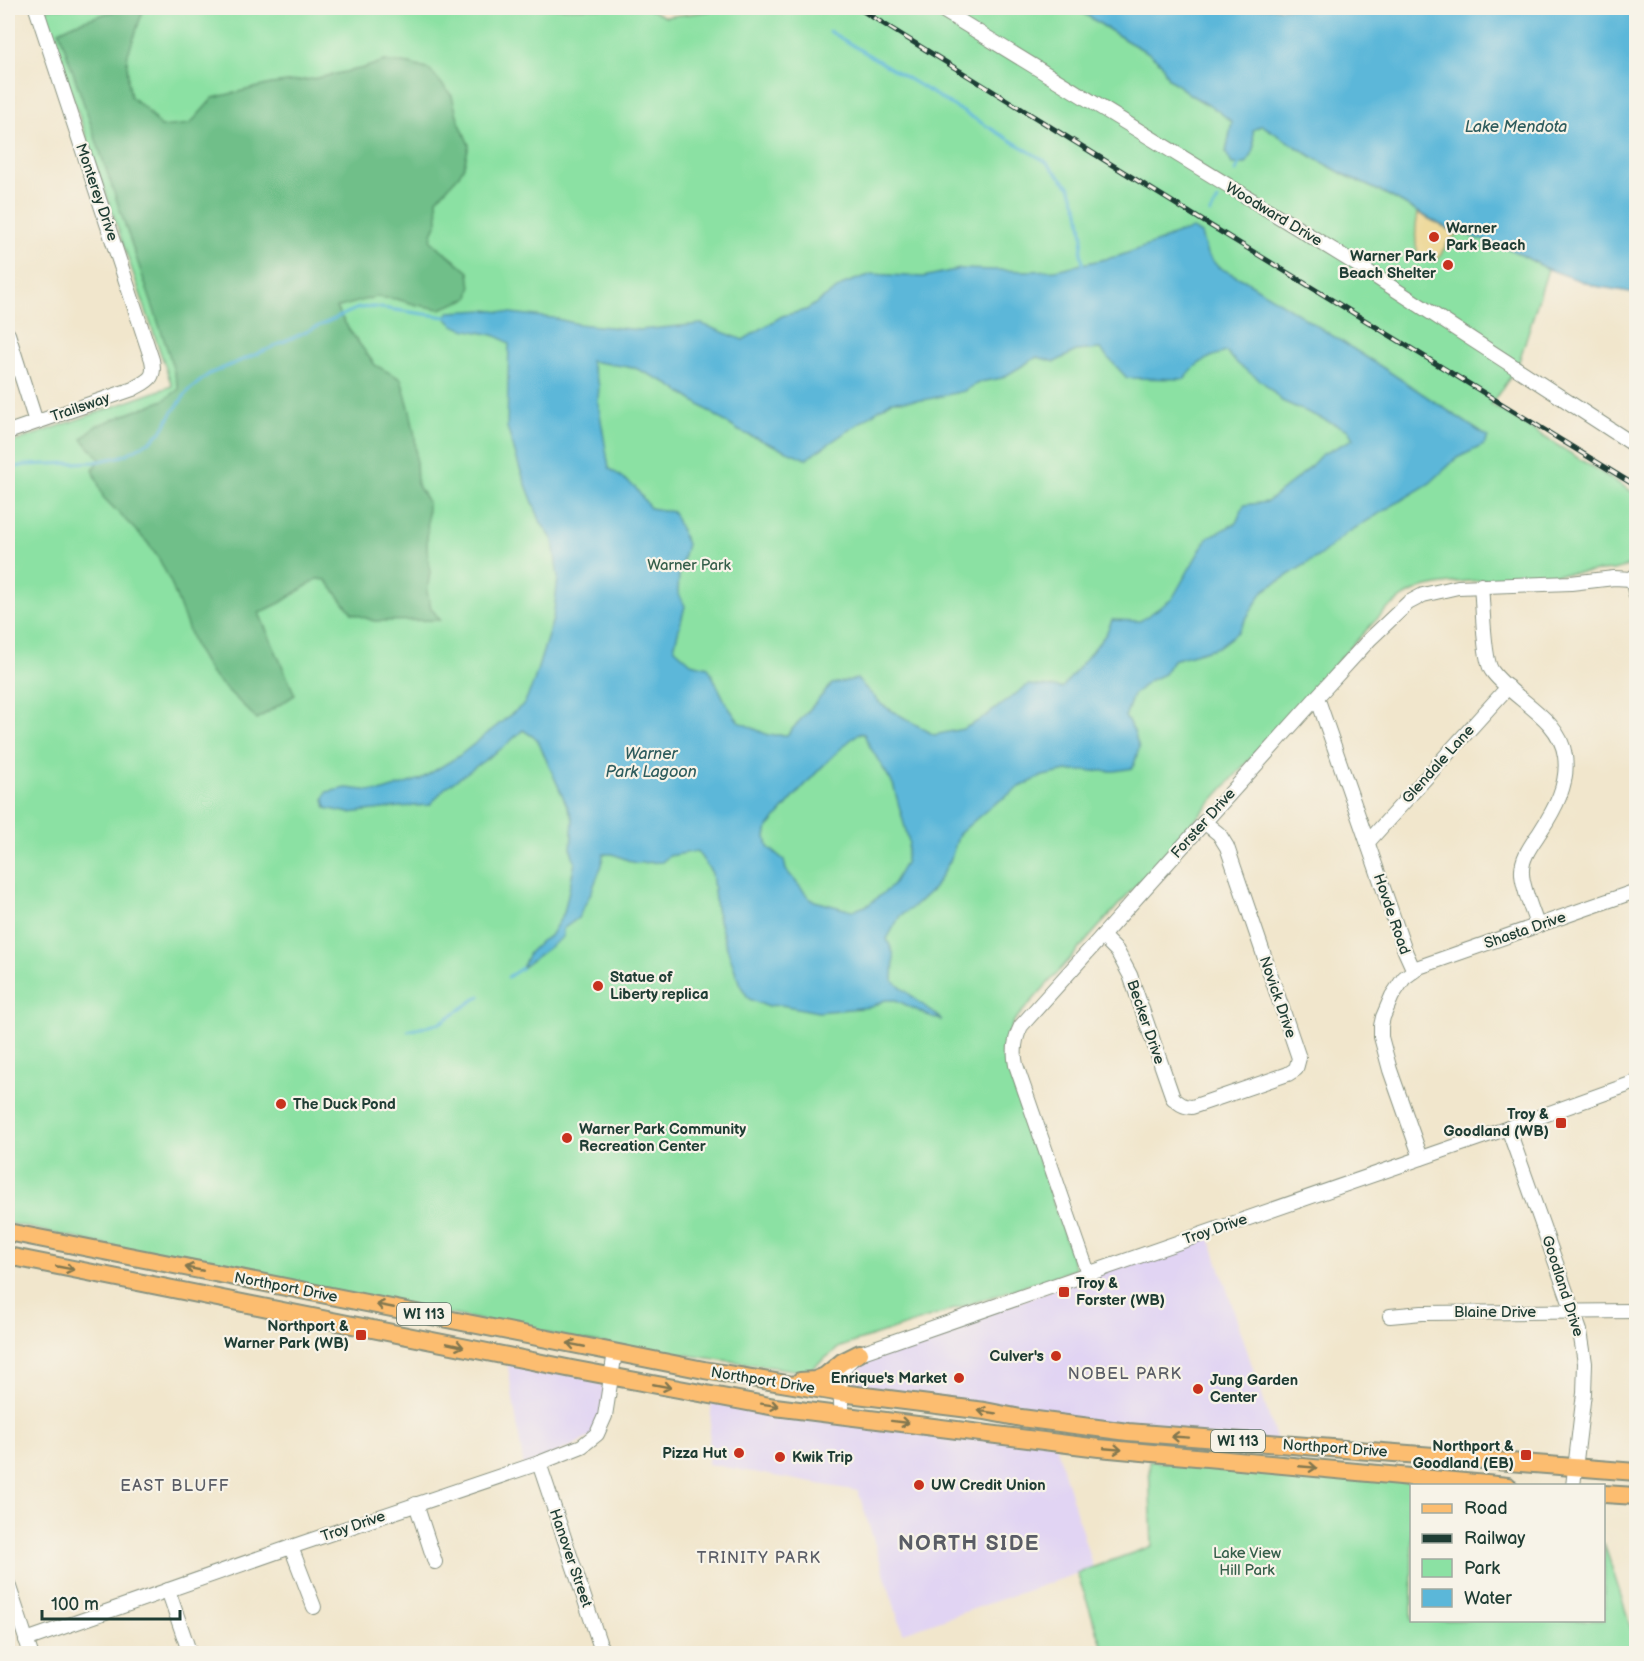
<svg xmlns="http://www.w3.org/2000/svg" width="1644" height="1661" font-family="'Balsamiq Sans',sans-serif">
<rect width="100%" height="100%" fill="#f7f3e8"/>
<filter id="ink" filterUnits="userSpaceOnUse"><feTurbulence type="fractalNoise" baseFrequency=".0167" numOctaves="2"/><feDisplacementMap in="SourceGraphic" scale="12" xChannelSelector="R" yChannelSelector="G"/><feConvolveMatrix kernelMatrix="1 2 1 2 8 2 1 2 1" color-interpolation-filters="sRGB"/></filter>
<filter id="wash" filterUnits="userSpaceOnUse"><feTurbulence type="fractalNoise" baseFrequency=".008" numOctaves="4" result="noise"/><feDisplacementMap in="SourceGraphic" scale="24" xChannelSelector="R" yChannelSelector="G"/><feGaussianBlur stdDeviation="1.35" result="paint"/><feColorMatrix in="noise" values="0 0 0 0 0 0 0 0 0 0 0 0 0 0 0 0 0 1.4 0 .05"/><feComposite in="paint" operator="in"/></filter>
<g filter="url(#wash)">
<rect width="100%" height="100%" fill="#f1e6cc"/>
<g fill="#e1d4f3">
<polygon points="1208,1232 1278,1444 841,1393 845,1366"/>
<polygon points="506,1355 612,1376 597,1434 524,1468"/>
<polygon points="712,1396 1055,1442 1093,1568 903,1633 858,1491 708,1464"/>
</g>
<g fill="#8be1a3" stroke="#558f6c" stroke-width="1.5">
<path d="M54,8H647L665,17L710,11V8H1075L1127,41L1149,53L1161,63L1168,78L1191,95L1217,110L1232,122L1226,153L1254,149L1253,130L1262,125L1311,156L1345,175L1390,196L1448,229L1508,248L1548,269L1517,368L1491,404L1636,494V561L1625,567L1613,570L1457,582C1445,584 1432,585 1420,589C1390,600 1370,627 1348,650L1014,1021L1002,1052L1076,1269L840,1347L807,1372L580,1340L114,1247L8,1223V444L172,386L43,11Z"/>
<polygon points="1149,1461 1451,1485 1412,1486 1412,1620 1604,1620 1604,1543 1636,1643 1636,1653 1105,1653 1077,1573 1152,1546"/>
</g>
<polygon fill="#70bf89" stroke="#487e5e" stroke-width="1.5" points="123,8 144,8 127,57 128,81 131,97 145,108 161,127 190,124 213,98 271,84 312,79 364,68 384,61 410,64 430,70 452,96 458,119 469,145 464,166 459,175 437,199 438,221 432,234 431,241 469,272 471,288 469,298 440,309 417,305 396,299 375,297 336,308 350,331 375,365 401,379 410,411 415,436 417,484 428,502 427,549 430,572 427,592 431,608 440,620 374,621 352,613 326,580 317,579 280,603 259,613 295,695 257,719 211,674 195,647 171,583 159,559 147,542 103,497 93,469 100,459 82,439 96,426 164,400 179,389 168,351 59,31 76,23"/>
<path fill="#eeda9e" stroke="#868c69" stroke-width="1.5" d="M1418,213L1448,229L1459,232L1448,242L1436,262L1418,254C1414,240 1415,228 1418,213Z"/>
<g fill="#5bb7d9" stroke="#3d7a86" stroke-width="1.5" fill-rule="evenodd">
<polygon points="1075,8 1636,8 1636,293 1595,286 1548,269 1508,248 1448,229 1390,196 1345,175 1311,156 1262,125 1253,130 1254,150 1246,164 1232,164 1226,153 1232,122 1217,110 1191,95 1168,78 1161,63 1149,53 1127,41"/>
<path d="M1193,229L1201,234L1207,254L1218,267L1246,281L1385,369L1488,437L1484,445L1457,458L1430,483L1347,533L1319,556L1263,591L1238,632L1218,647L1173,660L1164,674L1149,681L1133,695L1125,717L1134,731L1139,748L1133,768L1115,771H1067L1043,776L1020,787L990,807L959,834L950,861L934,888L916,905L900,916L887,939L894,955L893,981L942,1020L933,1018L896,1000H885L871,1007L818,1012L781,1005L766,1006L749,999L740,985L725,942L716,909L712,873L697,851L669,856L662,862L635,863L613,854H603L602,865L591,893L578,918L563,929V937L522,968L529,953L541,941L550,936L564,913L575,862L571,850L573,819L537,739L523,730L505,746L445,788L430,805L399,807L349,813L326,808L324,799L327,792L347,788L380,792L421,779L459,756L524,704L533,684L553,619L558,578L553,540L541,523L520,469L507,427L509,344C493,327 457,337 446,317L449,312L485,310L553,318L578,324L640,330L702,324L743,340L782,316L806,310L846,283L872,274L923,277L960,269L1029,271L1055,270L1119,256L1161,241L1177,233ZM1100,349L1127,378L1185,379C1194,363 1210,356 1226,352L1239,365L1264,383L1282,401L1348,430L1353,439L1321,455L1306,471L1267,502L1244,505L1236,523L1207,538L1172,599L1140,621L1112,620L1106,634L1062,688L1028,685L980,720L963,729L934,735L882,705L857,679L832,684L787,735H768L739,722L727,705L708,667L691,663L674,648L685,606L678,592L679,574L687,544L673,512L650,508L635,487L609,468L598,402L599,385L590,361L635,368L665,382L739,431L806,459L892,401L924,400L964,391L980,382L1002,378L1037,357L1055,362L1076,351ZM859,733L864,734L870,747L893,784L909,842L905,863L892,886L868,905L852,911L811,900L786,870L784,860L768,847L766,837L768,827C797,794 825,760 859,733Z"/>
</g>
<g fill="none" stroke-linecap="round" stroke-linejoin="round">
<g stroke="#5bb7d9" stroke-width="3">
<polyline points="829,31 1045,161 1070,187 1079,211 1083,237 1081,254 1083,265"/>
<polyline points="1236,171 1239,164"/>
<polyline points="1210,213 1218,200"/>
<polyline points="8,469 25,465 95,462 123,456 149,442 161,432 172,413 188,391 209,374 266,350 358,308 374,307 446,317"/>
<polyline points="508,977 522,968"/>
<polyline points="408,1031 440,1023 480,996"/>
</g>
</g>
</g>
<g filter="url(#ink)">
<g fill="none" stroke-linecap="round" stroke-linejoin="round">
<g stroke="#889280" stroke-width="16">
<g id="minor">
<polyline points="939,8 1356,264 1636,446"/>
<polyline points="8,334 36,422"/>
<path d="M8,432L133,389C148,380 156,379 152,360L36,8"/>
<polyline points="1632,579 1636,596"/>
<path d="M1481,585C1483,603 1483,659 1492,671C1512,699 1560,717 1565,756C1569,784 1555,809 1540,832C1532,844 1521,858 1522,873C1522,887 1533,912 1537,925"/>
<polyline points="1317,697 1405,951 1414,971"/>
<polyline points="1368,842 1508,687"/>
<path d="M1102,936L1117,951L1130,975L1173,1098C1179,1103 1183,1107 1192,1107L1288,1074L1296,1069L1299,1058L1227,847L1219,834L1204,822"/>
<polyline points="1508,1128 1580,1331 1585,1363 1584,1393 1573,1486"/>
<polyline points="1421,1158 1390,1070 1381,1037 1381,1026 1383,1017 1392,996 1404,978 1419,967 1636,891"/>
<path d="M1088,1273L1016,1065C1013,1051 1015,1038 1021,1026L1317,697L1369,640L1408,603L1423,595L1458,587L1571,583L1614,578L1632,579L1636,575"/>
<polyline points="1390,1316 1422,1313 1636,1311"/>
<path d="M842,1415C840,1389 835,1368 860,1353L1508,1128L1636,1082"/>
<polyline points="539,1463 603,1654"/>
<polyline points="416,1504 435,1562"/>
<polyline points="291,1547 314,1607"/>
<polyline points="8,1584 31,1654"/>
<polyline points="168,1590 190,1654"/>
<polyline points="26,1640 291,1547 539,1463 582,1446 597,1434 605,1416 615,1352"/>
</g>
</g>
<g stroke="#889280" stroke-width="20">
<g id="major">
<polyline points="8,1232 704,1370 841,1393 985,1411 1021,1418 1128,1432 1636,1472"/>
<polyline points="8,1256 572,1369 775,1407 1099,1448 1508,1486"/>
<polyline points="800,1381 815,1380 825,1376 842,1362 860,1353"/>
<polyline points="1604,1494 1636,1496"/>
</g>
</g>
<use href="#minor" stroke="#fff" stroke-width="14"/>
<use href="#major" stroke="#fcbd6f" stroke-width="16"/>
<g stroke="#1f3d34" stroke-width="5">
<polyline id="rail" points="858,8 1203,221 1636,486"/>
</g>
<use href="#rail" stroke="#f7f3e8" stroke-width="3" stroke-dasharray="9" stroke-linecap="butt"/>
</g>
<defs><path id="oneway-shaft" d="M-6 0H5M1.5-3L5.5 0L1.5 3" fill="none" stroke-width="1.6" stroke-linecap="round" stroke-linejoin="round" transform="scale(1.5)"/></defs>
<g stroke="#82774f">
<use href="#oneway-shaft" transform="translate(65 1268) rotate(11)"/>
<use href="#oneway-shaft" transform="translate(194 1269) rotate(-169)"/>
<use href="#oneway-shaft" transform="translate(385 1306) rotate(-169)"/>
<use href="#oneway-shaft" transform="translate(455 1345) rotate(12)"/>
<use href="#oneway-shaft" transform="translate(576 1345) rotate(-169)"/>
<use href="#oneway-shaft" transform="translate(662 1386) rotate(11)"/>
<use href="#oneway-shaft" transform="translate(770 1405) rotate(9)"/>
<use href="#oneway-shaft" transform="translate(987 1412) rotate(-171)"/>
<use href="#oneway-shaft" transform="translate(900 1422) rotate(7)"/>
<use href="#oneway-shaft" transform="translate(1180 1437) rotate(-176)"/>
<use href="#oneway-shaft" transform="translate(1113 1449) rotate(5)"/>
<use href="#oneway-shaft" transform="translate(1308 1467) rotate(5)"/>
</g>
</g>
<g fill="#c8321e" stroke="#f7f3e8" stroke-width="2">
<circle cx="1434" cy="237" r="6"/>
<circle cx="1448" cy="265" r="6"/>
<circle cx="598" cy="986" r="6"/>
<circle cx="281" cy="1104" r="6"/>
<rect x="1555" y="1117" width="12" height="12" rx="3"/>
<circle cx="567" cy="1138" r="6"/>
<rect x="1058" y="1286" width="12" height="12" rx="3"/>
<rect x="355" y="1329" width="12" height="12" rx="3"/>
<circle cx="1056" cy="1356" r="6"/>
<circle cx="959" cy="1378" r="6"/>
<circle cx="1198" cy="1389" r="6"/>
<circle cx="739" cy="1453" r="6"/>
<rect x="1520" y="1449" width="12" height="12" rx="3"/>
<circle cx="780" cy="1457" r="6"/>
<circle cx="919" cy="1485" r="6"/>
</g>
<g text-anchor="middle" stroke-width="4.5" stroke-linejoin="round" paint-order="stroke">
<g fill="#f7f3e8" stroke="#60746a" stroke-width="1.5">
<rect x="397" y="1303" width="54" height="22" rx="4.5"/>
<rect x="1211" y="1430" width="54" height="22" rx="4.5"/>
</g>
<g font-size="14" font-weight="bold" fill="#1f3d34">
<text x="424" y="1319">WI 113</text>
<text x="1238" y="1446">WI 113</text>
</g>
<g font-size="15" fill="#1f3d34" stroke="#f7f3e8">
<text transform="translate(97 192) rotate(71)" y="5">Monterey Drive</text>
<text transform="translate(1274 214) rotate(31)" y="5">Woodward Drive</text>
<text transform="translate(80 407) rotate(-19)" y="5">Trailsway</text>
<text transform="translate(1438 764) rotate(-48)" y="5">Glendale Lane</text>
<text transform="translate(1203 823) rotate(-48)" y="5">Forster Drive</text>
<text transform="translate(1392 914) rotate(71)" y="5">Hovde Road</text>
<text transform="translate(1525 930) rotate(-19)" y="5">Shasta Drive</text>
<text transform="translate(1278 997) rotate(71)" y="5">Novick Drive</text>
<text transform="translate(1146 1022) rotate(71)" y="5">Becker Drive</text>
<text transform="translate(1215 1229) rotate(-19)" y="5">Troy Drive</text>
<text transform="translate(1563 1286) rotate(72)" y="5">Goodland Drive</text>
<text transform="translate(286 1287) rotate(11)" y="5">Northport Drive</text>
<text x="1495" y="1317">Blaine Drive</text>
<text transform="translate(763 1380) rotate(9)" y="5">Northport Drive</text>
<text transform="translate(1335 1448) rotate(4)" y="5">Northport Drive</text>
<text transform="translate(353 1526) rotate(-19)" y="5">Troy Drive</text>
<text transform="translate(571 1558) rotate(71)" y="5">Hanover Street</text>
</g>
<g font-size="15" font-weight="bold" fill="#1f3d34" stroke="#f7f3e8" text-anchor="start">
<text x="1446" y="233">Warner<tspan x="1446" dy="17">Park Beach</tspan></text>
<text x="1436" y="261" text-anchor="end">Warner Park<tspan x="1436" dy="17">Beach Shelter</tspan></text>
<text x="610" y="982">Statue of<tspan x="610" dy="17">Liberty replica</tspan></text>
<text x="293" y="1109">The Duck Pond</text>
<text x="1549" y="1119" text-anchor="end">Troy &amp;<tspan x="1549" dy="17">Goodland (WB)</tspan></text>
<text x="579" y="1134">Warner Park Community<tspan x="579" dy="17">Recreation Center</tspan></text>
<text x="1076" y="1288">Troy &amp;<tspan x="1076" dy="17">Forster (WB)</tspan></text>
<text x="349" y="1331" text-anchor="end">Northport &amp;<tspan x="349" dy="17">Warner Park (WB)</tspan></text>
<text x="1044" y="1361" text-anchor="end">Culver's</text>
<text x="947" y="1383" text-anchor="end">Enrique's Market</text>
<text x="1210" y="1385">Jung Garden<tspan x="1210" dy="17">Center</tspan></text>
<text x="1514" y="1451" text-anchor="end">Northport &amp;<tspan x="1514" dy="17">Goodland (EB)</tspan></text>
<text x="727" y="1458" text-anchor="end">Pizza Hut</text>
<text x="792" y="1462">Kwik Trip</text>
<text x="931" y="1490">UW Credit Union</text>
</g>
<g font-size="15" fill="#355e4a" stroke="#f7f3e8">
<text x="689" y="570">Warner Park</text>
<text x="1247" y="1558">Lake View<tspan x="1247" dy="17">Hill Park</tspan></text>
</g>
<g font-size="16" font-style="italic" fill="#2e5c5d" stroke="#f7f3e8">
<text x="1516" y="132">Lake Mendota</text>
<text x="651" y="759">Warner<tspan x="651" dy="18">Park Lagoon</tspan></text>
</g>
<g font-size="16" letter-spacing="1.5" fill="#5a5d66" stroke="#f7f3e8">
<text x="1125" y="1379">NOBEL PARK</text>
<text x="175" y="1491">EAST BLUFF</text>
<text x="759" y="1563">TRINITY PARK</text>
</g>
<g font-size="21" font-weight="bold" letter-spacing="1.5" fill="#5a5d66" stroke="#f7f3e8">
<text x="969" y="1550">NORTH SIDE</text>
</g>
</g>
<rect width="1644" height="1661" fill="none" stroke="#f7f3e8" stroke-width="30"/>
<rect x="1410" y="1484" width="195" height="138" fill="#f7f3e8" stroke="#a1aaa0" stroke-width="1.5"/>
<rect x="1422" y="1504" width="30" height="9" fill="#fcbd6f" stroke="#a1aaa0" stroke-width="1.5"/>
<text x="1464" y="1514" font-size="18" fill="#1f3d34">Road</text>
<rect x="1422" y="1534" width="30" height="9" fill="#1f3d34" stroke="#a1aaa0" stroke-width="1.5"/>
<text x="1464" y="1544" font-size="18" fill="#1f3d34">Railway</text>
<rect x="1422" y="1559" width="30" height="18" fill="#8be1a3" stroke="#a1aaa0" stroke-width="1.5"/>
<text x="1464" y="1574" font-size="18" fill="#1f3d34">Park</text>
<rect x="1422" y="1589" width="30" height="18" fill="#5bb7d9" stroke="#a1aaa0" stroke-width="1.5"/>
<text x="1464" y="1604" font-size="18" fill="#1f3d34">Water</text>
<path d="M42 1610v9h138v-9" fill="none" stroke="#1f3d34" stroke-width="3"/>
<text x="51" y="1610" font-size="18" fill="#1f3d34" stroke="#f7f3e8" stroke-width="4.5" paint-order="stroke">100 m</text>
</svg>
